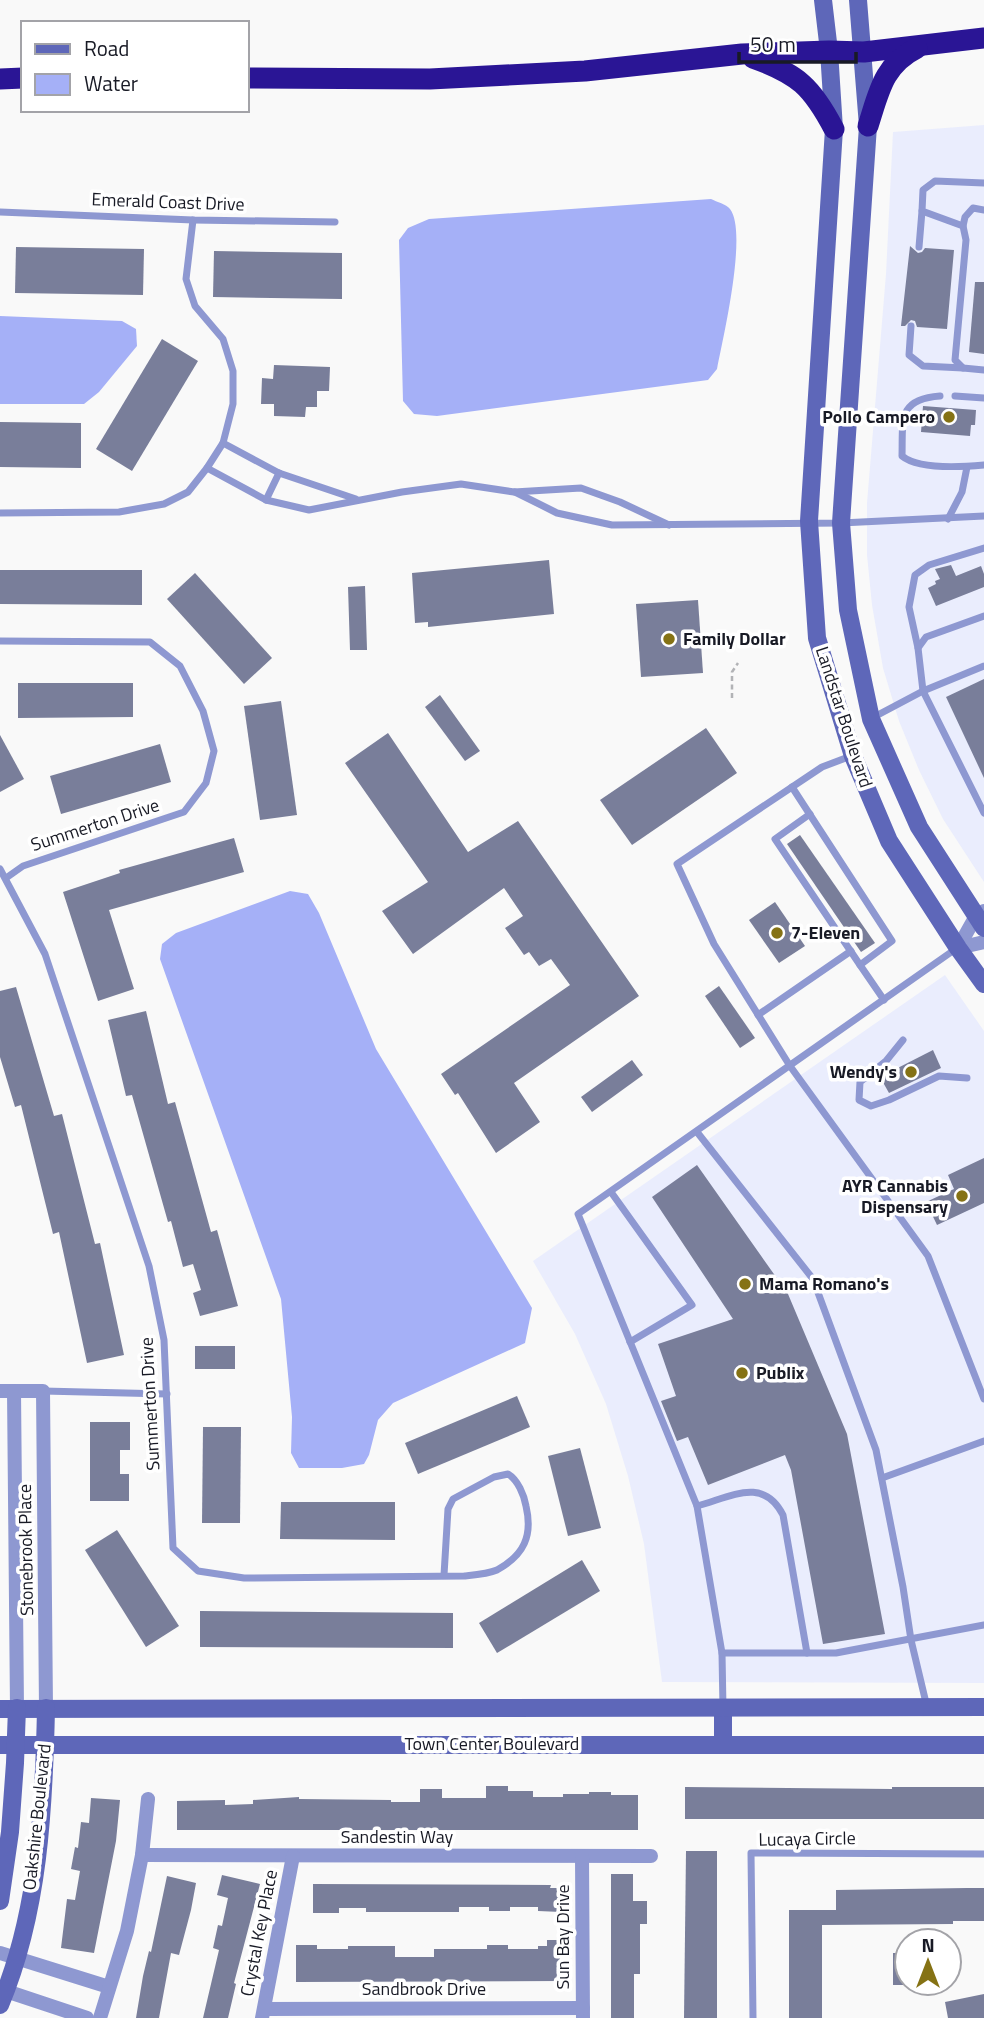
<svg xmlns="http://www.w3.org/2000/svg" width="984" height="2018" font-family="'Titillium Web',sans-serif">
<rect width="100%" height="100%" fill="#f9f9f9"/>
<g fill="#eaedfd">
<polygon points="984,125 984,882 943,819 919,770 899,721 883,668 872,605 867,555 867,503 886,274 893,132"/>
<polygon points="945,975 984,1031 984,1683 662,1682 644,1544 628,1476 606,1404 575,1334 533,1261"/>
</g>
<g fill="#a5b0f7">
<path d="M711,199C717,202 726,204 730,209C748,232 723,338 717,369L708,380L437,416L414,414L403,401L399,240L408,228L429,219Z"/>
<polygon points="0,316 122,321 136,329 137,346 99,392 84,404 0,404"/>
<polygon points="290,891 308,894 319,913 376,1049 532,1308 525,1343 393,1403 378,1420 369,1455 364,1464 342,1468 299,1468 291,1453 292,1417 281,1299 160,959 162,944 176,933"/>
</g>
<g fill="#797e9a">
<polygon points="910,246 918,253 922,252 925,248 954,250 947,329 917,327 915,321 911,320 905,326 901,326"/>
<polygon points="16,247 144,249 143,295 15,293"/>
<polygon points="214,251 342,253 342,299 213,297"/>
<polygon points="975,282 984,282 984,354 969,352"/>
<polygon points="162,339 198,361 132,471 96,449"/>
<polygon points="274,365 330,367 329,391 317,391 317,407 306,407 305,417 274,416 274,404 261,404 262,378 273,379"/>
<polygon points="923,406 976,410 975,425 971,425 970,436 921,432"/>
<polygon points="0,422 81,423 81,468 0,467"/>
<polygon points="549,560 554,614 428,627 428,622 415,623 412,573"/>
<polygon points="951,565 956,576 981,566 984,574 984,587 936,606 928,588 936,584 935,581 940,579 935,569"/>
<polygon points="0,570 142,570 142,605 0,604"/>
<polygon points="195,573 272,658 244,684 167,599"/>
<polygon points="365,586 367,650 350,650 348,587"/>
<polygon points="698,600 703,673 641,677 636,604"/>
<polygon points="984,679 984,778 946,697"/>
<polygon points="18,683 133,683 133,717 18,718"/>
<polygon points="440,695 480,751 465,761 425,707"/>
<polygon points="281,701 297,815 260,820 244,706"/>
<polygon points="706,728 737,773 632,845 600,800"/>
<polygon points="388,733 468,852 518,821 639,996 514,1083 540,1122 496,1153 458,1093 455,1095 441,1074 570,985 551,959 539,966 529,952 524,955 505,928 523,916 504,888 413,954 382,911 428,882 345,763"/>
<polygon points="0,735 24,779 0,792"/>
<polygon points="160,744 171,782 61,814 50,776"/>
<polygon points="800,835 875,943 861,952 787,844"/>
<polygon points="234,838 244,872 109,910 134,989 98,1001 63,892 120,873 119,870"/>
<polygon points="775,902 805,946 779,963 749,920"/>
<polygon points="719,986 755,1038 740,1048 705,996"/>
<polygon points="16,987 54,1116 62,1114 95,1244 100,1243 124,1355 87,1363 59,1232 53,1234 21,1105 15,1107 0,1057 0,991"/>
<polygon points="146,1011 168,1104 175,1102 211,1232 217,1230 238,1306 200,1316 193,1293 201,1290 193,1264 183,1267 171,1221 168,1222 132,1095 126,1096 108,1020"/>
<polygon points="933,1050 941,1068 889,1093 880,1077"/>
<polygon points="632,1060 643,1075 592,1112 581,1097"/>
<polygon points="984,1158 984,1203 937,1225 926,1202 954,1189 948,1175"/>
<polygon points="697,1165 788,1294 847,1434 885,1634 823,1644 791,1470 785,1455 708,1485 688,1437 677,1441 661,1401 676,1396 658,1344 733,1319 652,1197"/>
<rect x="195" y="1346" width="40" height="23"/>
<polygon points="517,1396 530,1427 418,1474 405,1443"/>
<polygon points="90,1422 130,1422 130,1450 120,1450 120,1474 129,1474 129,1501 90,1501"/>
<polygon points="203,1427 241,1427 240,1523 202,1523"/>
<polygon points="580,1448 601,1528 568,1536 548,1456"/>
<polygon points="281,1502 395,1502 395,1540 280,1539"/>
<polygon points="117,1530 179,1626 146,1647 85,1550"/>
<polygon points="582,1560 600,1591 497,1653 479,1623"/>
<polygon points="200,1611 453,1613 453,1648 200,1647"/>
<polygon points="486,1786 508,1786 508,1791 533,1791 533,1797 563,1797 563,1794 589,1794 589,1792 611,1792 611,1795 638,1795 638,1830 177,1830 177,1801 225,1800 225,1805 253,1804 253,1800 299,1797 299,1799 391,1800 391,1802 420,1802 420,1789 442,1789 442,1798 486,1798"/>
<polygon points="685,1787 892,1789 892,1787 984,1787 984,1819 685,1819"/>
<polygon points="91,1798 120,1800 116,1841 94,1953 61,1948 67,1899 75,1900 80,1871 71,1869 75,1847 78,1848 81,1822 89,1823"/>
<polygon points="686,1851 717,1851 717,2018 684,2018"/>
<polygon points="611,1874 633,1874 633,1901 647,1901 647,1924 640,1924 640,1974 634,1974 634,2018 611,2018"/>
<polygon points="222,1875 260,1884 234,1983 236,1984 228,2018 203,2018 219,1950 213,1948 218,1925 222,1926 228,1898 217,1895"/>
<polygon points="167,1876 196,1883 191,1910 179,1955 171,1953 159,2018 136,2018 143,1976 149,1951 151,1952"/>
<polygon points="313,1884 551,1885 550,1888 561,1888 561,1912 538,1911 538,1907 510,1907 510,1911 489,1911 489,1907 459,1907 459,1912 366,1912 366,1908 339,1908 339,1913 313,1913"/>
<polygon points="967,1888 984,1888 984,1921 953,1921 953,1924 822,1925 822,2018 789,2018 789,1910 836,1910 836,1890"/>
<polygon points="547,1940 560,1940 560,1981 296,1982 296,1945 317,1945 317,1949 348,1949 348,1946 395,1946 395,1957 434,1957 434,1949 487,1949 487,1945 508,1945 508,1949 538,1949 538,1946 547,1946"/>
<rect x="893" y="1953" width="14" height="32"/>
<polygon points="984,1994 984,2018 948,2018 945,2002"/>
</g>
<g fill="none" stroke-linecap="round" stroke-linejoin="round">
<polyline stroke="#b2b3b6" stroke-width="2.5" stroke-dasharray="5 3.5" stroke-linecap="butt" points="732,698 732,672 738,663"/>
<g stroke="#8e98d1" stroke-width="7">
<polyline points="984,183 935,181 923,190 922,211 963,226 966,240 955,360 963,368 984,370"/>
<polyline points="0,212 193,220 335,222"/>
<polyline points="963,226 965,217 973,208 984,210"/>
<polyline points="919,247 922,211"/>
<polyline points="911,326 909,355 923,366 963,368"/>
<path d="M940,396C897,399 903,421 902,456C919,470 962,467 984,465"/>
<polyline points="955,396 984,398"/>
<polyline points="223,443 279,473 356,499"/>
<polyline points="207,468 266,500 309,510 402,492 461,484 514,492 581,488 620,502 669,525"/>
<polyline points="515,492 557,513 612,525 841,523 984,516"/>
<polyline points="266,500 279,473"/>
<polyline points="0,513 119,512 164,504 188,492 207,468 223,443 233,404 233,371 223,339 195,306 186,279 193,220"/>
<polyline points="948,519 962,492 967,467"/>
<polyline points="984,616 926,637 918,648 923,691 984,813"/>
<polyline points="0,641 150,642 180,666 203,711 214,751 206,783 184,812 23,866 6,878"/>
<polyline points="918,648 909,607 915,575 929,565 984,548"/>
<polyline points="872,718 923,691 984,666"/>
<polyline points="851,756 822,767 677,864 714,944 790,1066 928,1256 984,1399"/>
<polyline points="792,787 892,941 860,965 884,1000"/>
<polyline points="810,814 775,839 860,965"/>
<path d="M0,869L45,954L149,1266L164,1340L173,1548L198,1571L244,1578L464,1576C474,1575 488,1574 497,1570C524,1555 533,1536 526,1506C524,1495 518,1480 508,1474L494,1477L453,1499L448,1509L444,1575"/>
<polyline points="758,1015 851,951"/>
<polyline points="903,1040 886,1061 860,1082 859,1100 871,1106 889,1100 939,1076 967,1078"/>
<polyline points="697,1132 813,1279 876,1450 903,1587 911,1640 927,1707"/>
<polyline points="611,1192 692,1305 630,1342"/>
<polyline points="43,1391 167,1394"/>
<polyline points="882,1478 984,1441"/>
<path d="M697,1506C731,1497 763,1476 783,1515L807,1653"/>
<polyline points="722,1653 836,1653 984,1625"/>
<polyline points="723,1708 722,1653 697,1506 578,1214 957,948"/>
<polyline points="753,2018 751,1853 984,1854"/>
</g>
<g stroke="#8e98d1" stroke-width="14">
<polyline points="958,948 976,916 984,911"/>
<polyline points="958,948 984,942"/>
<polyline points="0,1391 43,1391 46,1708"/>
<polyline points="14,1391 17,1708"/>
<polyline points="142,1855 651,1856"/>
<polyline points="582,1856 583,2018"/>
<polyline points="0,1953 109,1987"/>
<polyline points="0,1989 87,2018"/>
<polyline points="265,2009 583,2008"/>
<polyline points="100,2018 127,1931 142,1855 148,1799"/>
<polyline points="262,2018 293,1856"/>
</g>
<g stroke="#5e67b9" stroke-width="18">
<polyline points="823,0 829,51 834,129 809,521 817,638 853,756 889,841 958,948 984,984"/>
<polyline points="858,0 868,126 841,523 848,610 871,719 919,827 984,928"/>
<polyline points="723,1708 723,1744"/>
<polyline points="0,1709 984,1707"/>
<polyline points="0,1745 984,1745"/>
<polyline points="0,1901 10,1832 15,1763 17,1708"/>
<path d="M0,2005C39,1912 44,1808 46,1708"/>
</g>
<g stroke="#2a1595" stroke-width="21">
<path d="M753,58C798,74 812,87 834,129"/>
<polyline points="247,78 430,79 585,71 742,54 829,51 864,52 984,38"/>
<polyline points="0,79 23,78"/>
<path d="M868,126C879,92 883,65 917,48"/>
</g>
</g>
<g fill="#857214" stroke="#fff" stroke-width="2.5">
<circle cx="949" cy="417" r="7"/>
<circle cx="669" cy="639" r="7"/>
<circle cx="777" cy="933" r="7"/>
<circle cx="911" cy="1072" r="7"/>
<circle cx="962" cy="1196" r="7"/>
<circle cx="745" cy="1284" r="7"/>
<circle cx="742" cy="1373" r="7"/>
</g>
<g text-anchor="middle" stroke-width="7" stroke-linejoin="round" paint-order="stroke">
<g font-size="18" fill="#181a25" stroke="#fff">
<text transform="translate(168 202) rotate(2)" y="6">Emerald Coast Drive</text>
<text transform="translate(844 717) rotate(72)" y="6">Landstar Boulevard</text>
<text transform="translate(95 825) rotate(-18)" y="6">Summerton Drive</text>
<text transform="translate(150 1404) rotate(-93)" y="6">Summerton Drive</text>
<text transform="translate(26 1550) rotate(-91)" y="6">Stonebrook Place</text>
<text x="492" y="1750">Town Center Boulevard</text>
<text transform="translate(37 1817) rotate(-84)" y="6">Oakshire Boulevard</text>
<text x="397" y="1843">Sandestin Way</text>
<text transform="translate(807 1839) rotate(-1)" y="6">Lucaya Circle</text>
<text transform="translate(259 1933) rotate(-79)" y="6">Crystal Key Place</text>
<text transform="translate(563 1937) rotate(-90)" y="6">Sun Bay Drive</text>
<text x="424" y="1995">Sandbrook Drive</text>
</g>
<g font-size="18" font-weight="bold" fill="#181a25" stroke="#fff" text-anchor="start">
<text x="935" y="423" text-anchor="end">Pollo Campero</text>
<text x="683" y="645">Family Dollar</text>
<text x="791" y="939">7-Eleven</text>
<text x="897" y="1078" text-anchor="end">Wendy's</text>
<text x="948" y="1192" text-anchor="end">AYR Cannabis<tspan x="948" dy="21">Dispensary</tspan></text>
<text x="759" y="1290">Mama Romano's</text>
<text x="756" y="1379">Publix</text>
</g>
</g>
<rect x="21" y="21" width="228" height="91" fill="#ffffff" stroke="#a3a3a8" stroke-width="2"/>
<rect x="35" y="44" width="35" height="10" fill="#5e67b9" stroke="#a3a3a8" stroke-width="2"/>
<text x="84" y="56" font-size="21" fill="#181a25">Road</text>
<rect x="35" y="74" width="35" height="21" fill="#a5b0f7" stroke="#a3a3a8" stroke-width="2"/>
<text x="84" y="91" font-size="21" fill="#181a25">Water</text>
<g transform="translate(928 1962)"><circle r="33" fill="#ffffff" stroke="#a3a3a8" stroke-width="2"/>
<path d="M0-5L12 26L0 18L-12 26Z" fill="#857214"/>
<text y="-10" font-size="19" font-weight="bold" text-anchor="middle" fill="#181a25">N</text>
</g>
<path d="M739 52v10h117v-10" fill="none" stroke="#181a25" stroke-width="3.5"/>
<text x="750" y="52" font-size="21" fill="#181a25" stroke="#ffffff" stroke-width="5" paint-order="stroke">50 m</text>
</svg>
